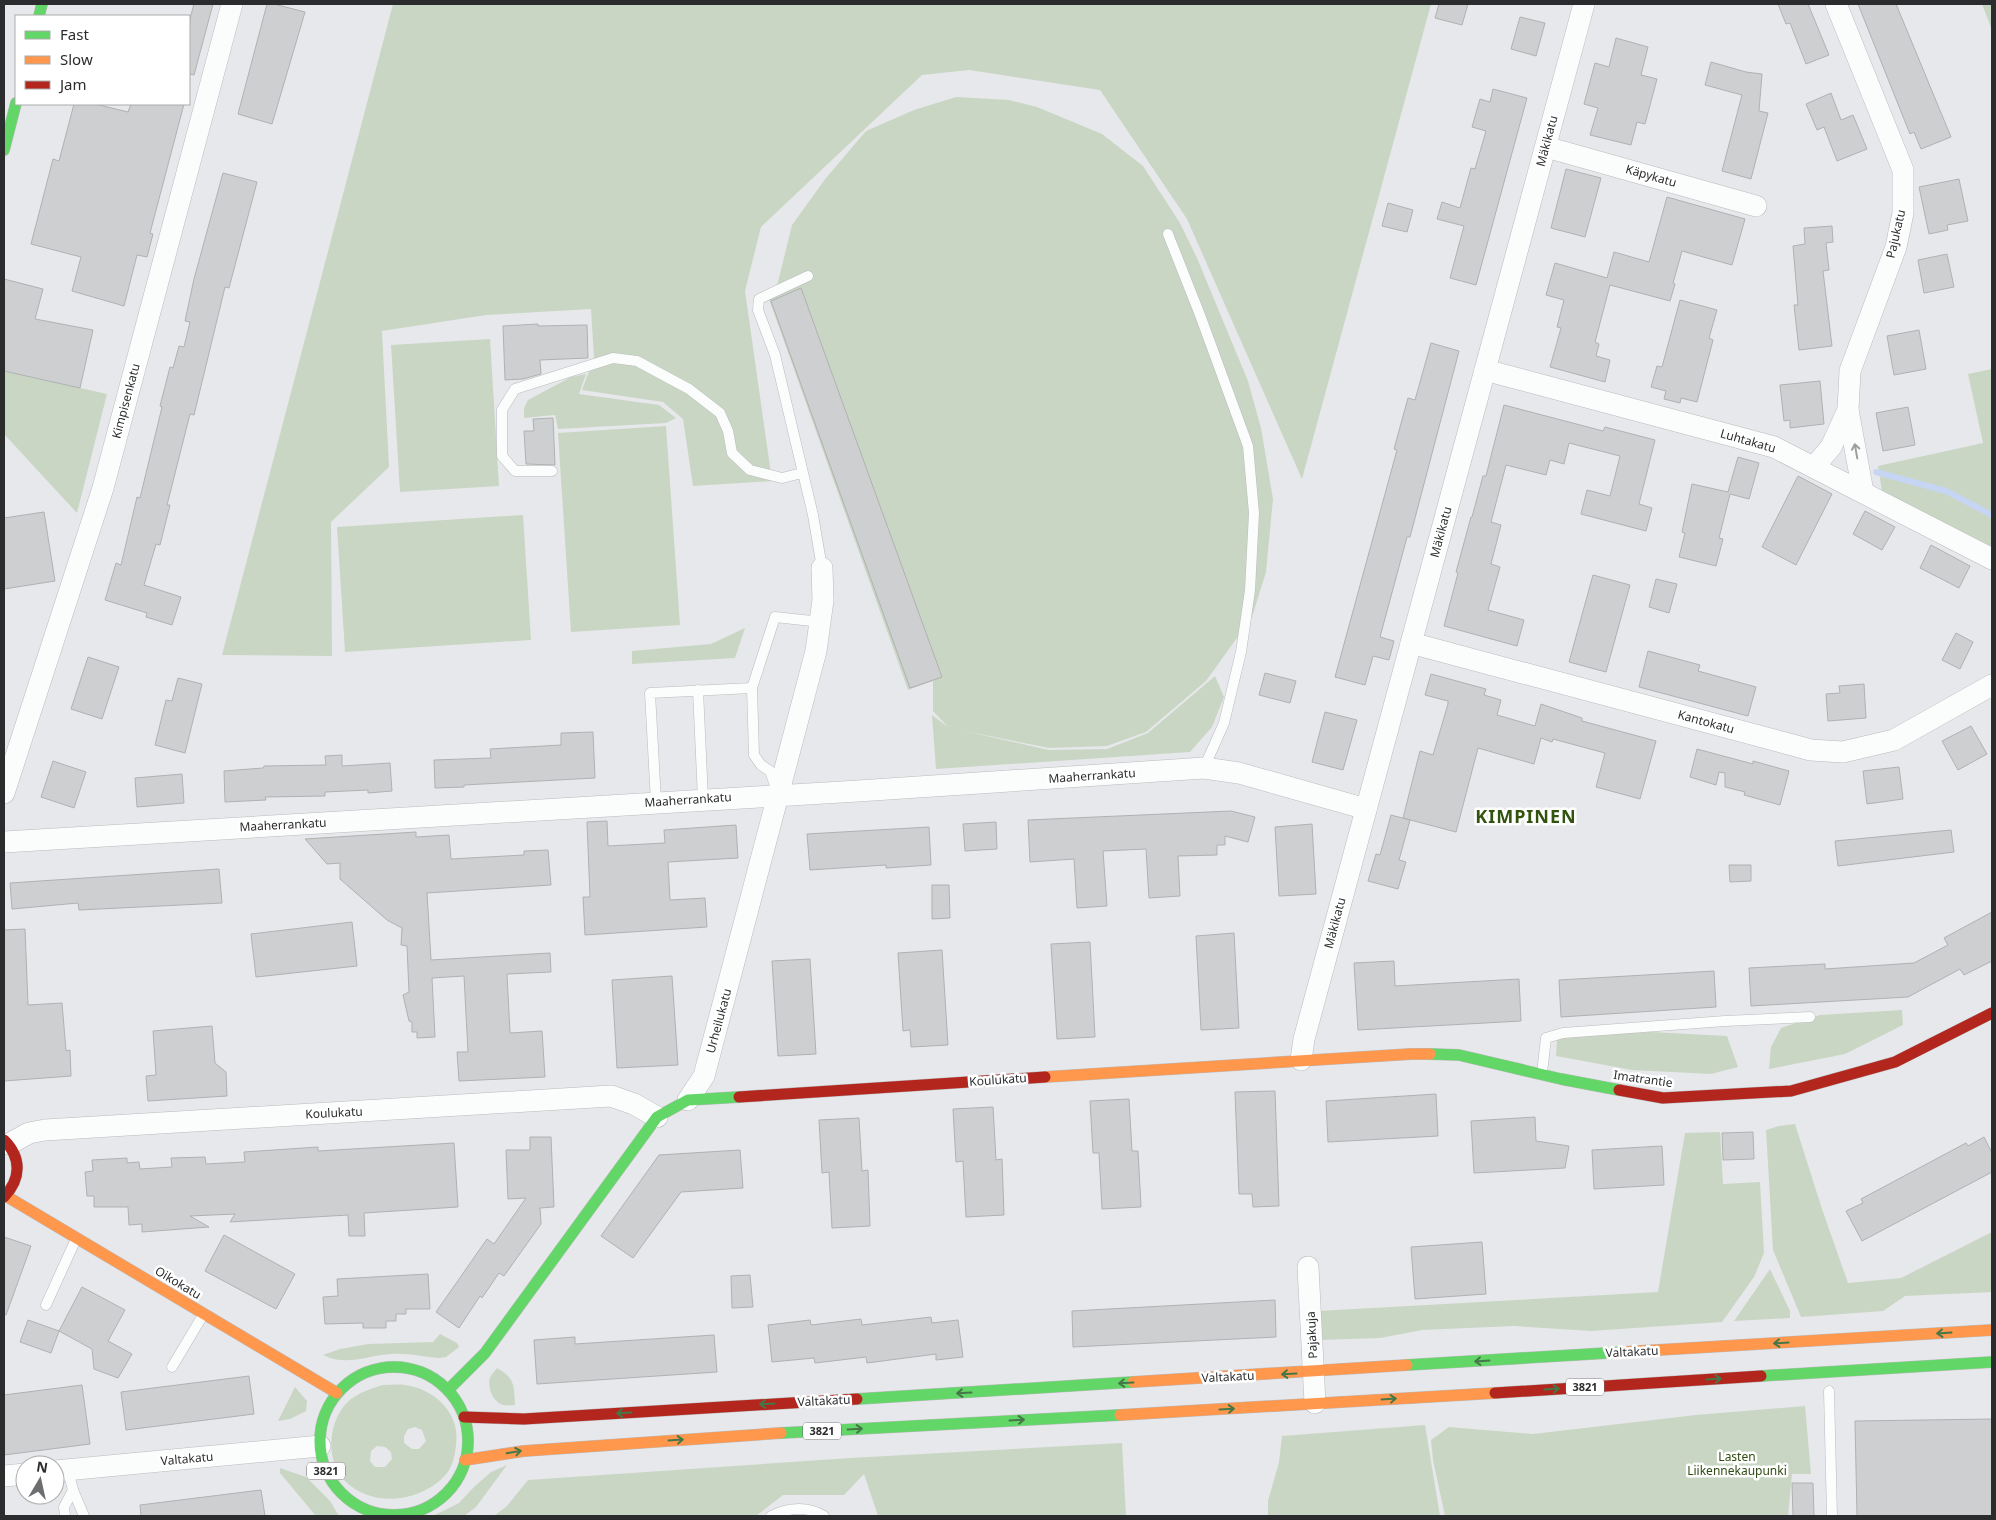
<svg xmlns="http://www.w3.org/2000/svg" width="1996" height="1520" font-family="'Noto Sans',sans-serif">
<rect width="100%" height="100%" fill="#e7e8eb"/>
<g fill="#cad6c4" fill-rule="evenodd">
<polygon points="393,4 1431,4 1302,479 1187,219 1100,90 969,70 922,75 761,227 745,291 772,481 693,486 683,419 663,402 582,390 594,358 591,309 486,315 382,331 389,467 331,522 332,656 222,655"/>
<polygon points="1982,4 1992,4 1992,30"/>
<polygon points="956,97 1009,100 1037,107 1102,134 1143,166 1180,223 1197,258 1248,381 1261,428 1273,499 1266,572 1252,617 1206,681 1146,732 1107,746 1049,748 964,731 1049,750 1107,749 1148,733 1215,676 1224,697 1212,727 1190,752 936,769 932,715 948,727 933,711 933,681 908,690 769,299 778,282 792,225 826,178 866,131 914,110"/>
<polygon points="490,339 499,486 400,492 391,345"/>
<polygon points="1992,369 1992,547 1882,491 1878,466 1983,443 1968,374"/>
<polygon points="4,371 107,394 77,513 4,434"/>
<polygon points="586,374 579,394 659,405 676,418 666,423 558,429 555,415 524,418 524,408 528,400 571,377"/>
<polygon points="666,426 680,625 571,632 558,433"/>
<polygon points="523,515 531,640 345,652 337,527"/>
<polygon points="745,628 735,658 632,664 632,651 711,644"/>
<polygon points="1902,1010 1903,1025 1845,1054 1769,1069 1771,1047 1781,1028 1820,1015"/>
<polygon points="1651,1032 1727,1036 1738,1067 1711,1074 1632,1070 1556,1056 1557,1040 1573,1036"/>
<polygon points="1795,1124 1822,1209 1848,1283 1901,1278 1992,1232 1992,1292 1905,1296 1883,1311 1801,1317 1773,1250 1766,1130 1779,1126"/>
<polygon points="1720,1132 1723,1184 1760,1182 1764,1253 1754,1277 1722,1322 1591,1331 1514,1326 1422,1330 1380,1338 1319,1340 1318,1311 1658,1292 1685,1133"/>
<polygon points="1770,1269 1790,1311 1790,1318 1734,1321"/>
<path d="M440,1334L457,1343L459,1347L446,1357L439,1358C424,1357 407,1353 392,1354C367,1355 347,1367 323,1355L340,1349L368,1344L433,1342Z"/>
<path d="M497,1368C515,1378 514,1386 515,1405C511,1405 507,1406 503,1405C493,1402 487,1387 490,1378C491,1375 495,1371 497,1368Z"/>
<path d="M383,1385C390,1385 398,1384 405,1385C435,1389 461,1414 456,1445C455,1455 453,1465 447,1473C423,1502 373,1509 345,1481C324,1459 328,1418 351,1399C361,1392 372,1388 383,1385ZM415,1427L422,1430L426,1441L419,1449H412L404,1443V1436L408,1429ZM377,1446L385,1447L391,1452L392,1459L385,1467H375L370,1461L371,1451Z"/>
<polygon points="295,1387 307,1401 306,1411 290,1419 278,1421"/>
<polygon points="1805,1406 1811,1474 1792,1474 1788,1516 1445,1516 1433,1460 1431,1440 1449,1427 1533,1434 1696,1415"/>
<polygon points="1425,1425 1440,1516 1268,1516 1268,1501 1279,1462 1282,1436"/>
<polygon points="1122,1443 1126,1516 878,1516 864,1474 844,1495 783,1495 756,1516 494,1516 507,1506 528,1480 850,1458"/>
<polygon points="507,1465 476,1507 464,1516 433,1516 459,1503 474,1487 491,1472"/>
<polygon points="280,1468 306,1477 330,1501 339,1516 316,1516 280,1473"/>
</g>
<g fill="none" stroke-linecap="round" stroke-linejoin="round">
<polyline stroke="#c7d5f5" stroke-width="6" points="1876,472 1946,491 1992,515"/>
</g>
<g fill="#cecfd0" stroke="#b0b1b3">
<polygon points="194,4 213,4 194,75 189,74 189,22"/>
<polygon points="267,4 274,4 305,12 272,124 238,114"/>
<polygon points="1439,4 1468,4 1462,25 1435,18"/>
<polygon points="1778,4 1808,4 1829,55 1806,64 1790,23 1786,24"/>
<polygon points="1858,4 1896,4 1951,137 1921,149 1914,132 1910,134"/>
<polygon points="1520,17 1545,23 1536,56 1511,49"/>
<polygon points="1616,38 1648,47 1641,75 1657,79 1645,124 1637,122 1631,145 1590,135 1598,108 1584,104 1595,63 1609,67"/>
<polygon points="1711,62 1746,72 1762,74 1759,111 1768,113 1751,179 1722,171 1742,95 1705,85"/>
<polygon points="1493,89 1527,98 1476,285 1450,278 1464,226 1437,219 1442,202 1460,208 1471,168 1475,169 1486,131 1472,127 1480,99 1490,102"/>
<polygon points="1831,93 1841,120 1853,115 1867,149 1837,161 1824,127 1817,130 1806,104"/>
<polygon points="74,104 95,104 128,112 131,104 184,104 150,233 153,234 147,257 137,255 124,306 72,291 81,257 31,244 53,159 59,161"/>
<polygon points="1566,169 1601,178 1585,237 1551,228"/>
<polygon points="223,173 257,182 229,288 225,287 194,415 190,414 167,505 170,505 160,545 156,544 144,585 181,597 172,625 146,617 147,613 105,600 116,563 121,565 137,497 140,498 162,407 160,406 170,367 173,368 179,346 184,347 190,322 185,321 194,279"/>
<polygon points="1959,179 1968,221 1947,225 1948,230 1929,234 1919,187"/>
<polygon points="1667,197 1745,219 1732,265 1682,251 1673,283 1675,284 1670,301 1610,285 1595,342 1599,344 1596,356 1610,360 1605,382 1550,367 1561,328 1557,327 1564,300 1546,295 1555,263 1607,278 1614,252 1649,262"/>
<polygon points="1388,203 1413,210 1407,232 1382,226"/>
<polygon points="1832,226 1833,242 1826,243 1829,270 1823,271 1832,346 1799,350 1794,305 1798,305 1793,246 1805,244 1804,228"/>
<polygon points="1947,254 1954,287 1924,293 1918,260"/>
<polygon points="4,279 43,289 35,319 93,330 80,388 4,371"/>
<polygon points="801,288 942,677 910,688 771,301"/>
<polygon points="1680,300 1717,310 1709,338 1713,340 1697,402 1681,398 1680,403 1664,399 1666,391 1651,387 1657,366 1662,367"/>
<polygon points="538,324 538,326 587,325 588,358 540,360 541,374 523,379 505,380 503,326"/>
<polygon points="1919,330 1926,369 1894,375 1887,336"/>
<polygon points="1431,343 1459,351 1410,537 1407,537 1380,637 1394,641 1389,660 1373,656 1365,685 1335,677 1397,450 1394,449 1408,398 1415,400"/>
<polygon points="1820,381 1824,424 1790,428 1790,420 1784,421 1780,385"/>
<polygon points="1504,405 1603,431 1605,427 1655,440 1639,504 1652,508 1646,531 1581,514 1587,490 1610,496 1620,456 1569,443 1564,464 1550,460 1546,475 1506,465 1491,522 1501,525 1491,564 1500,567 1488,610 1524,620 1517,646 1444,626 1458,573 1456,572 1471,517 1472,517 1483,476 1486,476"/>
<polygon points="1908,407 1915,445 1883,451 1876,413"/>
<polygon points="553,418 555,465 526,464 524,431 534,431 533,419"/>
<polygon points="1738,457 1759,463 1749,499 1730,494 1719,538 1723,539 1716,566 1679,557 1685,533 1682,532 1692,484 1728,492"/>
<polygon points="1798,476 1832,494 1796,565 1762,547"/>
<polygon points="1865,511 1895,527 1882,550 1853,534"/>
<polygon points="44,512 55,581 4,589 4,518"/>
<polygon points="1931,545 1970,566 1959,588 1920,568"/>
<polygon points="1593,575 1630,585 1606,672 1569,662"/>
<polygon points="1656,579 1677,584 1669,613 1649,607"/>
<polygon points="1956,633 1973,642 1960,669 1942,660"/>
<polygon points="1648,651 1700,665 1698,671 1756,687 1748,716 1639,687"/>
<polygon points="88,657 119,667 102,719 71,709"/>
<polygon points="1265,673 1296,681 1290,703 1259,695"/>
<polygon points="1431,674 1486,689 1484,695 1501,700 1497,715 1535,726 1541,704 1582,718 1582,721 1656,741 1640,799 1596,787 1605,753 1553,739 1552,742 1541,738 1534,764 1478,748 1456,832 1403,818 1420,751 1433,755 1448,704 1448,701 1425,695"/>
<polygon points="178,678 202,684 185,753 155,745 166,700 172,701"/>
<polygon points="1864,684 1866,718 1828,721 1826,694 1840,693 1839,686"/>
<polygon points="1325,712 1357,720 1343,770 1312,762"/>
<polygon points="1971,726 1987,754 1958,770 1942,741"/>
<polygon points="593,732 595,778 464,785 464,787 435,788 434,760 491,758 490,749 561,745 561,733"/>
<polygon points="1697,749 1753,764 1753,761 1789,771 1780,805 1744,795 1745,792 1725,787 1725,773 1719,772 1716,785 1690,777"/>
<polygon points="342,755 342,766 390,763 392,791 368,793 368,790 325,792 325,796 265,797 266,800 225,802 224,771 263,768 264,766 326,765 325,756"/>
<polygon points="53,761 86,772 74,808 41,797"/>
<polygon points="1899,767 1903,799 1867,804 1863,771"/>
<polygon points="182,774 184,803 137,807 135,778"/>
<polygon points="1231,811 1255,817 1248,842 1225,836 1225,845 1217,845 1217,855 1178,856 1180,896 1149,898 1146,849 1103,851 1107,906 1077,908 1074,859 1030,862 1028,820"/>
<polygon points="1391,815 1410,820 1399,860 1406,862 1398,889 1368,881 1376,854 1380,855"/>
<polygon points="607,821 608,846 665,843 664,830 736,825 738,858 668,862 670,900 705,898 707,927 585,935 583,897 590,897 587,822"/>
<polygon points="996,822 997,849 965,851 963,824"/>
<polygon points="1312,824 1316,894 1279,896 1275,827"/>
<polygon points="929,827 931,865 886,868 886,865 810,870 807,834"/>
<polygon points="1951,830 1954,852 1838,866 1835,841"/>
<polygon points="416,832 416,837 449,835 451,859 524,855 524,851 548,850 551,885 427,893 431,960 550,953 551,972 507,974 510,1033 542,1031 545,1077 459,1081 457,1052 468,1052 464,976 432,978 435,1037 417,1038 417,1032 412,1032 412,1022 409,1021 403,995 409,992 407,946 401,945 402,928 387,920 340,879 340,863 327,864 305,839"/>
<polygon points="1729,865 1751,865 1751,881 1730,882"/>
<polygon points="219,869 222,903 79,910 78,903 12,909 10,883"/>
<polygon points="932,885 949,885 950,918 932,919"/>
<polygon points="1992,912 1992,961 1964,975 1960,969 1908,997 1751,1006 1749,968 1825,964 1825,969 1914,963 1948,945 1944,938"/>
<polygon points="352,922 357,966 256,977 251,934"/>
<polygon points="25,929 28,1005 62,1003 66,1051 70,1050 71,1076 4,1081 4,930"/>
<polygon points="1234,933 1239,1028 1201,1030 1196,936"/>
<polygon points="1090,942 1095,1037 1057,1039 1051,944"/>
<polygon points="942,950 948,1045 911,1047 910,1030 903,1031 898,953"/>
<polygon points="810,959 816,1054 778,1056 772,961"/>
<polygon points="1394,961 1395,986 1519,979 1521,1021 1358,1030 1354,963"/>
<polygon points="1714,971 1716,1007 1561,1017 1559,980"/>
<polygon points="672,976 678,1065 617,1068 612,980"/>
<polygon points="212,1026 215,1063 226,1072 227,1096 148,1101 146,1076 156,1075 153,1031"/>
<polygon points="1275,1091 1279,1206 1253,1207 1252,1194 1239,1194 1235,1092"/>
<polygon points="1436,1094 1438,1136 1328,1142 1326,1101"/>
<polygon points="1129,1099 1132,1151 1138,1151 1141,1207 1102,1209 1099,1153 1093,1153 1090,1101"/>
<polygon points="993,1107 996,1160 1002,1159 1004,1215 966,1217 963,1161 956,1162 953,1109"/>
<polygon points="1535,1117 1536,1141 1569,1146 1565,1168 1474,1173 1471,1121"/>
<polygon points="859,1118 862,1171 868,1170 870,1226 832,1228 829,1172 822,1173 819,1120"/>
<polygon points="1753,1132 1754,1159 1723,1160 1722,1133"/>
<polygon points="530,1137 551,1137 554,1207 540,1208 541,1224 504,1276 499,1273 482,1298 480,1296 459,1328 436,1312 487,1239 494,1244 526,1198 508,1199 506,1150 530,1150"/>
<polygon points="1984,1137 1992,1153 1992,1172 1862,1241 1846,1211 1863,1203 1861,1199 1966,1143 1968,1146"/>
<polygon points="454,1143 458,1207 364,1213 365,1236 349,1236 348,1215 230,1222 235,1214 190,1216 209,1227 142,1232 142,1224 129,1225 128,1207 94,1207 94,1196 87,1196 85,1172 93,1171 92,1160 127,1158 127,1163 139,1162 140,1169 172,1167 171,1158 205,1157 206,1164 245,1162 244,1152 318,1147 318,1151"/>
<polygon points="1662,1146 1664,1185 1594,1189 1592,1150"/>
<polygon points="740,1150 743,1188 681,1192 633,1258 601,1236 659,1155"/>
<polygon points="224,1235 295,1274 276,1309 205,1271"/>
<polygon points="4,1237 31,1246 6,1315 4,1314"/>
<polygon points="1482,1242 1486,1294 1415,1299 1411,1247"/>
<polygon points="428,1274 430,1309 406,1309 406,1314 396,1314 396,1321 386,1321 386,1328 363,1328 363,1323 325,1324 323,1297 338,1296 337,1279"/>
<polygon points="750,1275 753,1307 732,1308 731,1276"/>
<polygon points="82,1287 125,1310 108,1341 132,1354 118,1378 94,1369 92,1349 59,1331"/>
<polygon points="1275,1300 1276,1337 1073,1347 1072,1311"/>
<polygon points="931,1317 932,1323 958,1320 963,1357 936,1360 936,1354 867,1363 866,1357 815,1363 814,1358 772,1362 768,1325 810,1320 811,1325 861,1319 862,1325"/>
<polygon points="28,1320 59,1331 51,1353 20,1342"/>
<polygon points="714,1335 717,1372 537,1384 534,1340 575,1337 575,1344"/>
<polygon points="249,1376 254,1414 126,1430 121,1392"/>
<polygon points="82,1385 90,1444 4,1455 4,1395"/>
<polygon points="1992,1419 1992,1516 1857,1516 1855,1421"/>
<polygon points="1792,1483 1813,1483 1814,1516 1793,1516"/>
<polygon points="261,1490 265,1516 141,1516 140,1505"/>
</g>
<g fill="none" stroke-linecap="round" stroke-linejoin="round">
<g stroke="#babbbd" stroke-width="11">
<g id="lane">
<polyline points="1168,234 1200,315 1248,446 1254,513 1250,590 1241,652 1224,723 1204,768"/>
<polyline points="808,276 759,299 758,310 775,355 813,515 822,568"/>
<polyline points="552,471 515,471 502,456 502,410 515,389 613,358 637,361 689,389 720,413 728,431 732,453 750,470 782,478 802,473"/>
<polyline points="698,690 703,799"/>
<polyline points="776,788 770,771 761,765 754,755 752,688 775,617 821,622"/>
<polyline points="656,802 650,693 752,688"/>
<polyline points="1542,1073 1546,1038 1563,1033 1725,1021 1810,1017"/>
<polyline points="46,1305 76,1239"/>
<polyline points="172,1367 203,1315"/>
<polyline points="1829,1391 1832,1516"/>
<polyline points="73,1490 84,1516"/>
<polyline points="65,1516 64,1507 73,1490 68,1470"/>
<path d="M771,1516C788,1508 807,1506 824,1516"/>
</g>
</g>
<g stroke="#babbbd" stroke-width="22">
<g id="street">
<polyline points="1836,4 1903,170 1903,213 1896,247 1850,371 1848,410 1863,492"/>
<polyline points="1546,147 1756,206"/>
<polyline points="1485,370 1774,447 1992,559"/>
<polyline points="1814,467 1831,447 1848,410"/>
<polyline points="1411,643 1811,750 1843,752 1894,740 1992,685"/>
<polyline points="4,793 103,488 232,4"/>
<polyline points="4,842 858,791 1204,768 1239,773 1366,809"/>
<polyline points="1301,1060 1304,1039 1584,4"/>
<polyline points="688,1100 704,1076 816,651 823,600 822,568"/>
<polyline points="9,1144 29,1133 45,1130 611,1096 634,1104 657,1117"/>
<polyline points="1308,1267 1315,1403"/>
<polyline points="55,1471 320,1446"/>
<polyline points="4,1476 25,1474"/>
</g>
</g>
<g stroke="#babbbd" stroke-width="12">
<g id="fast">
<polyline points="39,16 42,4"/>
<polyline points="4,150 16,103"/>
<polyline points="1430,1054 1459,1055 1561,1079 1619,1090"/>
<polyline points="1407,1365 1624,1352"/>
<circle cx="394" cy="1441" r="74"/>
<polyline points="1761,1376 1992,1362"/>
<polyline points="448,1390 485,1353 657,1117 688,1100 739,1097"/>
<polyline points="857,1399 1133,1382"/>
<polyline points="781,1433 1120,1415"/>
</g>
</g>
<g stroke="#babbbd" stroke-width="12">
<g id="slow">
<polyline points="1045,1077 1411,1054 1430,1054"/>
<polyline points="6,1196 337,1393"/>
<polyline points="1624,1352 1992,1330"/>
<polyline points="1133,1382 1407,1365"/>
<polyline points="1120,1415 1495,1393"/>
<polyline points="465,1460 524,1451 781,1433"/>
</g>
</g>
<g stroke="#babbbd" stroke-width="12">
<g id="jam">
<polyline points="1619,1090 1663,1098 1791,1091 1895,1062 1992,1013"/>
<polyline points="739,1097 1045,1077"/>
<path d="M4,1140C22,1158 21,1179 4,1197"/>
<polyline points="1495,1393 1761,1376"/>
<polyline points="464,1417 524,1419 857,1399"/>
</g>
</g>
<use href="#lane" stroke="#fbfcfc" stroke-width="10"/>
<use href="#street" stroke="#fbfcfc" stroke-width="21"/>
<use href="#fast" stroke="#63d668" stroke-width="11"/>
<use href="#slow" stroke="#ff974d" stroke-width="11"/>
<use href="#jam" stroke="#b3261e" stroke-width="11"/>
</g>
<defs><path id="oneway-shaft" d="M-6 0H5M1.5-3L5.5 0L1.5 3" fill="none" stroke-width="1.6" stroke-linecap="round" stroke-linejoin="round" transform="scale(1.25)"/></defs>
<use stroke="#9d9e9f" href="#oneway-shaft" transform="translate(1856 451) rotate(-100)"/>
<g stroke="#447848">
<use href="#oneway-shaft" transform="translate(1944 1333) rotate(176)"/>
<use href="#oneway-shaft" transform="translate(1781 1343) rotate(177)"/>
<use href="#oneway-shaft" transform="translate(1482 1361) rotate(176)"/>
<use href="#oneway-shaft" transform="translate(1289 1374) rotate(177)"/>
<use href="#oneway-shaft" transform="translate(1714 1379) rotate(-4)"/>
<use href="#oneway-shaft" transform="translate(1126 1383) rotate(177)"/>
<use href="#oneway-shaft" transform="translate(1552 1389) rotate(-4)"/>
<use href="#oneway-shaft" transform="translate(964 1393) rotate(177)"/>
<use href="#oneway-shaft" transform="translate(1389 1399) rotate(-4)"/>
<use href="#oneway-shaft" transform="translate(767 1404) rotate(177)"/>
<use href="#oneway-shaft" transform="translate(1227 1409) rotate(-3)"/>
<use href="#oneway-shaft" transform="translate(624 1413) rotate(177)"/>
<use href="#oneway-shaft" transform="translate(1017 1420) rotate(-3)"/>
<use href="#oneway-shaft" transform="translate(855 1429) rotate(-3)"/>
<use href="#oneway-shaft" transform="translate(676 1440) rotate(-4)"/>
<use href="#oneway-shaft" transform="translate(514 1452) rotate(-9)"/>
</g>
<g text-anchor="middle" stroke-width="5" stroke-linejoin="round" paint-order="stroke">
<g fill="#fff" stroke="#6b6b6d" stroke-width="1">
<rect x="1566" y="1378.5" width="38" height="17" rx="4"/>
<rect x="803" y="1422.5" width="38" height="17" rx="4"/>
<rect x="307" y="1462.5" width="38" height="17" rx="4"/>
</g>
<g font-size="11" font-weight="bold" fill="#2b2c2e">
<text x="1585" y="1391">3821</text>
<text x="822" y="1435">3821</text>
<text x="326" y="1475">3821</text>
</g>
<g font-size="12" fill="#2b2c2e" stroke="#fff">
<text transform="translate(1547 141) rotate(-75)" y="4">Mäkikatu</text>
<text transform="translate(1651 176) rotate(16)" y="4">Käpykatu</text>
<text transform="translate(1896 234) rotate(-77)" y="4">Pajukatu</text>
<text transform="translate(126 401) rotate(-75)" y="4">Kimpisenkatu</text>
<text transform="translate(1748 441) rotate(16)" y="4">Luhtakatu</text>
<text transform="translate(1441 532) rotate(-75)" y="4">Mäkikatu</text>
<text transform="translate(1706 722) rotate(15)" y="4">Kantokatu</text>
<text transform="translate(1092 776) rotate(-4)" y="4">Maaherrankatu</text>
<text transform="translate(688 800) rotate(-4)" y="4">Maaherrankatu</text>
<text transform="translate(283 825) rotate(-3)" y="4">Maaherrankatu</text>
<text transform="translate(1335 923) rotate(-75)" y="4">Mäkikatu</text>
<text transform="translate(719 1021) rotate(-75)" y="4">Urheilukatu</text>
<text transform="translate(1643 1079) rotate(8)" y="4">Imatrantie</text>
<text transform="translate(998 1080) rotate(-4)" y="4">Koulukatu</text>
<text transform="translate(334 1113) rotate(-3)" y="4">Koulukatu</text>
<text transform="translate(178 1283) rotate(31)" y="4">Oikokatu</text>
<text transform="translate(1312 1335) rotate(-93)" y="4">Pajakuja</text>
<text transform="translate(1632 1352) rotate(-3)" y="4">Valtakatu</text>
<text transform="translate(1228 1377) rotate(-3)" y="4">Valtakatu</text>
<text transform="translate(824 1401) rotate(-3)" y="4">Valtakatu</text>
<text transform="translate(187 1459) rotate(-5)" y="4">Valtakatu</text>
</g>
<g font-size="12" fill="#2f4b12" stroke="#fff">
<text x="1737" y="1461">Lasten<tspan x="1737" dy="14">Liikennekaupunki</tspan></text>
</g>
<g font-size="18" font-weight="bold" letter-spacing="1" fill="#32520f" stroke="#fff">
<text x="1526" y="823">KIMPINEN</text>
</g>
</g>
<rect width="1996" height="1520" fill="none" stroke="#2b2c2e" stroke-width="10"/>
<rect x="15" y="15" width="175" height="90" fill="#ffffff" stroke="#aaabab"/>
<rect x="25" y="31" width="25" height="8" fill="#63d668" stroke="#aaabab"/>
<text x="60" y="40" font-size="15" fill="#2b2c2e">Fast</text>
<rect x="25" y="56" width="25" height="8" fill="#ff974d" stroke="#aaabab"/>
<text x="60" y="65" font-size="15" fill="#2b2c2e">Slow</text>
<rect x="25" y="81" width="25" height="8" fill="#b3261e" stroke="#aaabab"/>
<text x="60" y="90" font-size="15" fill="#2b2c2e">Jam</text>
<g transform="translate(40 1480) rotate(9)"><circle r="24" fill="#ffffff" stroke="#aaabab"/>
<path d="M0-4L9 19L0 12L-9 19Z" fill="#6d6e70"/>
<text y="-8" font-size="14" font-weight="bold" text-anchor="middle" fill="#2b2c2e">N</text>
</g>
</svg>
